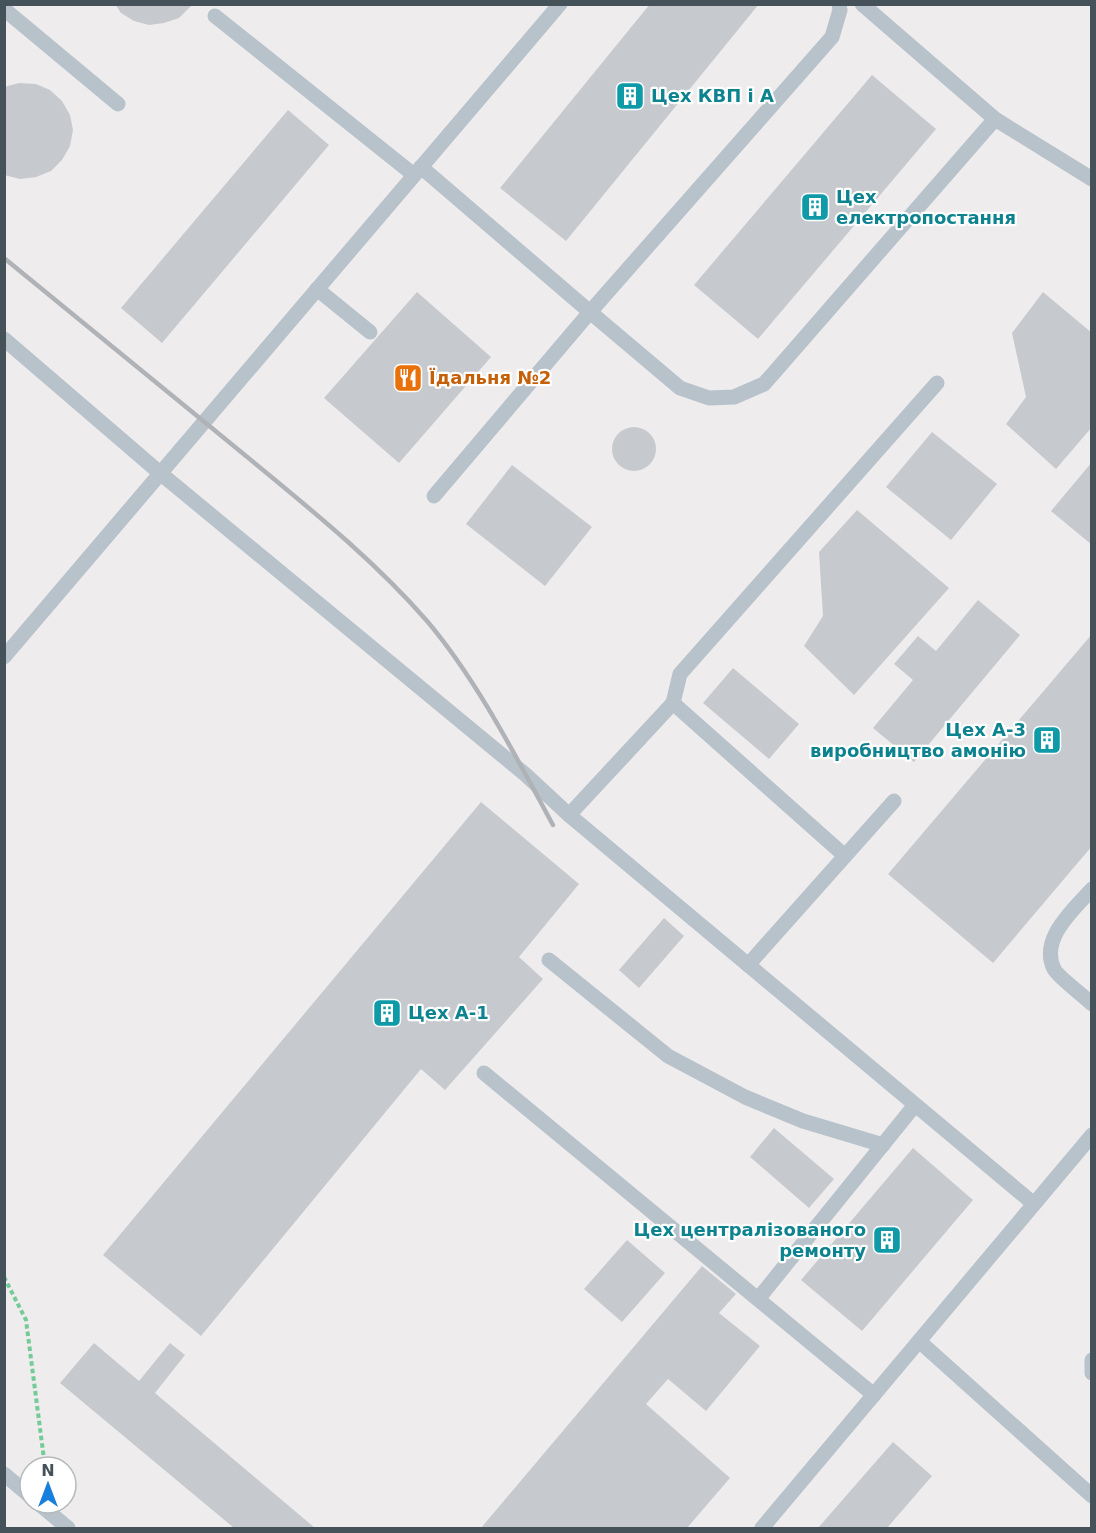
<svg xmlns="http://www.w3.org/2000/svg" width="1096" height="1533" font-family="'DejaVu Sans',sans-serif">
<rect width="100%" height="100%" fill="#efeced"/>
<g fill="#c6cacf">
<polygon points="115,4 193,4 179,18 164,23 149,25 134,21 121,13"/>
<polygon points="650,4 759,4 566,241 500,188"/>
<polygon points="872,75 936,129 758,339 694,285"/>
<polygon points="19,83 36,84 50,90 62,101 70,115 73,130 70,146 62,160 51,171 36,177 20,179 4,175 4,87"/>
<polygon points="288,110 329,145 162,343 121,308"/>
<polygon points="417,292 491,357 399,463 324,398"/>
<polygon points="1043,292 1092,333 1092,427 1056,469 1006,424 1026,397 1012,333"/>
<circle cx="634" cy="449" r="22"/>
<polygon points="932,432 997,484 951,540 886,487"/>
<polygon points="1092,462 1092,545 1051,511"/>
<polygon points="512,465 592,527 545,586 466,524"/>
<polygon points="857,510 949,588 854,695 804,646 823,616 819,552"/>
<polygon points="978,600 1020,635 914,762 873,728 913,680 894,664 918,636 936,651"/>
<polygon points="1092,634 1092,846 993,963 888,874"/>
<polygon points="733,668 799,724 769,759 703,703"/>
<polygon points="481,802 579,884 519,957 543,979 445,1090 421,1069 201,1336 103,1255"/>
<polygon points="664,918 684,936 639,988 619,970"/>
<polygon points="774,1128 834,1179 809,1208 750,1157"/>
<polygon points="913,1148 973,1200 862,1331 801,1280"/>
<polygon points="627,1240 665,1273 622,1322 584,1289"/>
<polygon points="702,1266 736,1294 719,1313 760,1346 706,1411 668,1379 646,1404 730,1478 687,1528 481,1528"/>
<polygon points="94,1343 139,1381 170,1343 185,1355 155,1393 315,1528 234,1528 60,1383"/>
<polygon points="893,1442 932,1476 887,1528 818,1528"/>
</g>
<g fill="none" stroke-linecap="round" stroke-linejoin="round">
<polyline stroke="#72cb98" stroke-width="4" stroke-dasharray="4.5 3" stroke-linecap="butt" points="4,1277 26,1320 45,1467"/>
<g stroke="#b8c2ca" stroke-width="15">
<polyline points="862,4 995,119 1092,179"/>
<polyline points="4,9 118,104"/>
<polyline points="215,16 414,175"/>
<polyline points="421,167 590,312 832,37 840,10 839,4"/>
<polyline points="317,289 370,332"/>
<polyline points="4,339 160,473 526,775 569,815 1034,1204"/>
<polyline points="434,496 590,312 680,388 709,398 734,397 764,384 995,119"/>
<polyline points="4,657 560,4"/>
<polyline points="673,703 845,856"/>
<polyline points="569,815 673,703 680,674 937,383"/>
<path d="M1092,889C1074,909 1039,939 1054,969C1058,977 1084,996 1092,1004"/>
<polyline points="549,960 668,1056 745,1097 803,1121 883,1145"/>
<polyline points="748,965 894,801"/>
<polyline points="484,1073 874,1395"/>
<polyline points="758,1299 915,1105"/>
<polyline points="919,1341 1092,1496"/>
<polyline points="1092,1360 1092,1373"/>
<polyline points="4,1474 30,1496"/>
<polyline points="38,1503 68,1528"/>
<polyline points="762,1528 1092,1135"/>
</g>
<path stroke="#afb3b7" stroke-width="4.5" d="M4,258C85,324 166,390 246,456C309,508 373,559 427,621C477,680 516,757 553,825"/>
</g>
<defs>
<g id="building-square" transform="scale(1.5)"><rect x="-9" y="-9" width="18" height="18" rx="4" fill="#0f9aa8" stroke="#fff"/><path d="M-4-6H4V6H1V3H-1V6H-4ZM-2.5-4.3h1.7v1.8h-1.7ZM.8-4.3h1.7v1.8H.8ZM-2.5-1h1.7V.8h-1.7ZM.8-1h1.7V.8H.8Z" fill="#fff"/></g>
<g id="restaurant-square" transform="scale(1.5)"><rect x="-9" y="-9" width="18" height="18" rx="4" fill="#e8710a" stroke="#fff"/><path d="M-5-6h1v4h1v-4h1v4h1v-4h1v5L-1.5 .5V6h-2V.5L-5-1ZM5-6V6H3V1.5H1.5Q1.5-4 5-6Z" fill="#fff"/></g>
</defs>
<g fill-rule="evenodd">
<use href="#building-square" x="630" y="96"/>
<use href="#building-square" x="815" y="207"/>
<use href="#restaurant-square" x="408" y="378"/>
<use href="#building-square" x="1047" y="740"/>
<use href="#building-square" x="387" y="1013"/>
<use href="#building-square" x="887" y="1240"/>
</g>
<g text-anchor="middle" stroke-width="4.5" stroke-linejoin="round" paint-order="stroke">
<g font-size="18" font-weight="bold" fill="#0d838f" stroke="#fff" text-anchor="start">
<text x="651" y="102">Цех КВП і А</text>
<text x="836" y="203">Цех<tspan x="836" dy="21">електропостання</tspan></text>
<text x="1026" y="736" text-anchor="end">Цех А-3<tspan x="1026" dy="21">виробництво амонію</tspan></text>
<text x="408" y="1019">Цех А-1</text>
<text x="866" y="1236" text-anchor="end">Цех централізованого<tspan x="866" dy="21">ремонту</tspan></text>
</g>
<g font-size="18" font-weight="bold" fill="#c56008" stroke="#fff" text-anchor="start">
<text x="429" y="384">Їдальня №2</text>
</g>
</g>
<rect width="1096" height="1533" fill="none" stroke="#45525a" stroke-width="12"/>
<g transform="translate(48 1485)"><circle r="28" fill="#ffffff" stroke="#b5babd" stroke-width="1.5"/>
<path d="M0-4.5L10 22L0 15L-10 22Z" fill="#197fdc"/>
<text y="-9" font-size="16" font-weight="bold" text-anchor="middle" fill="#45525a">N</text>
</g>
</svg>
